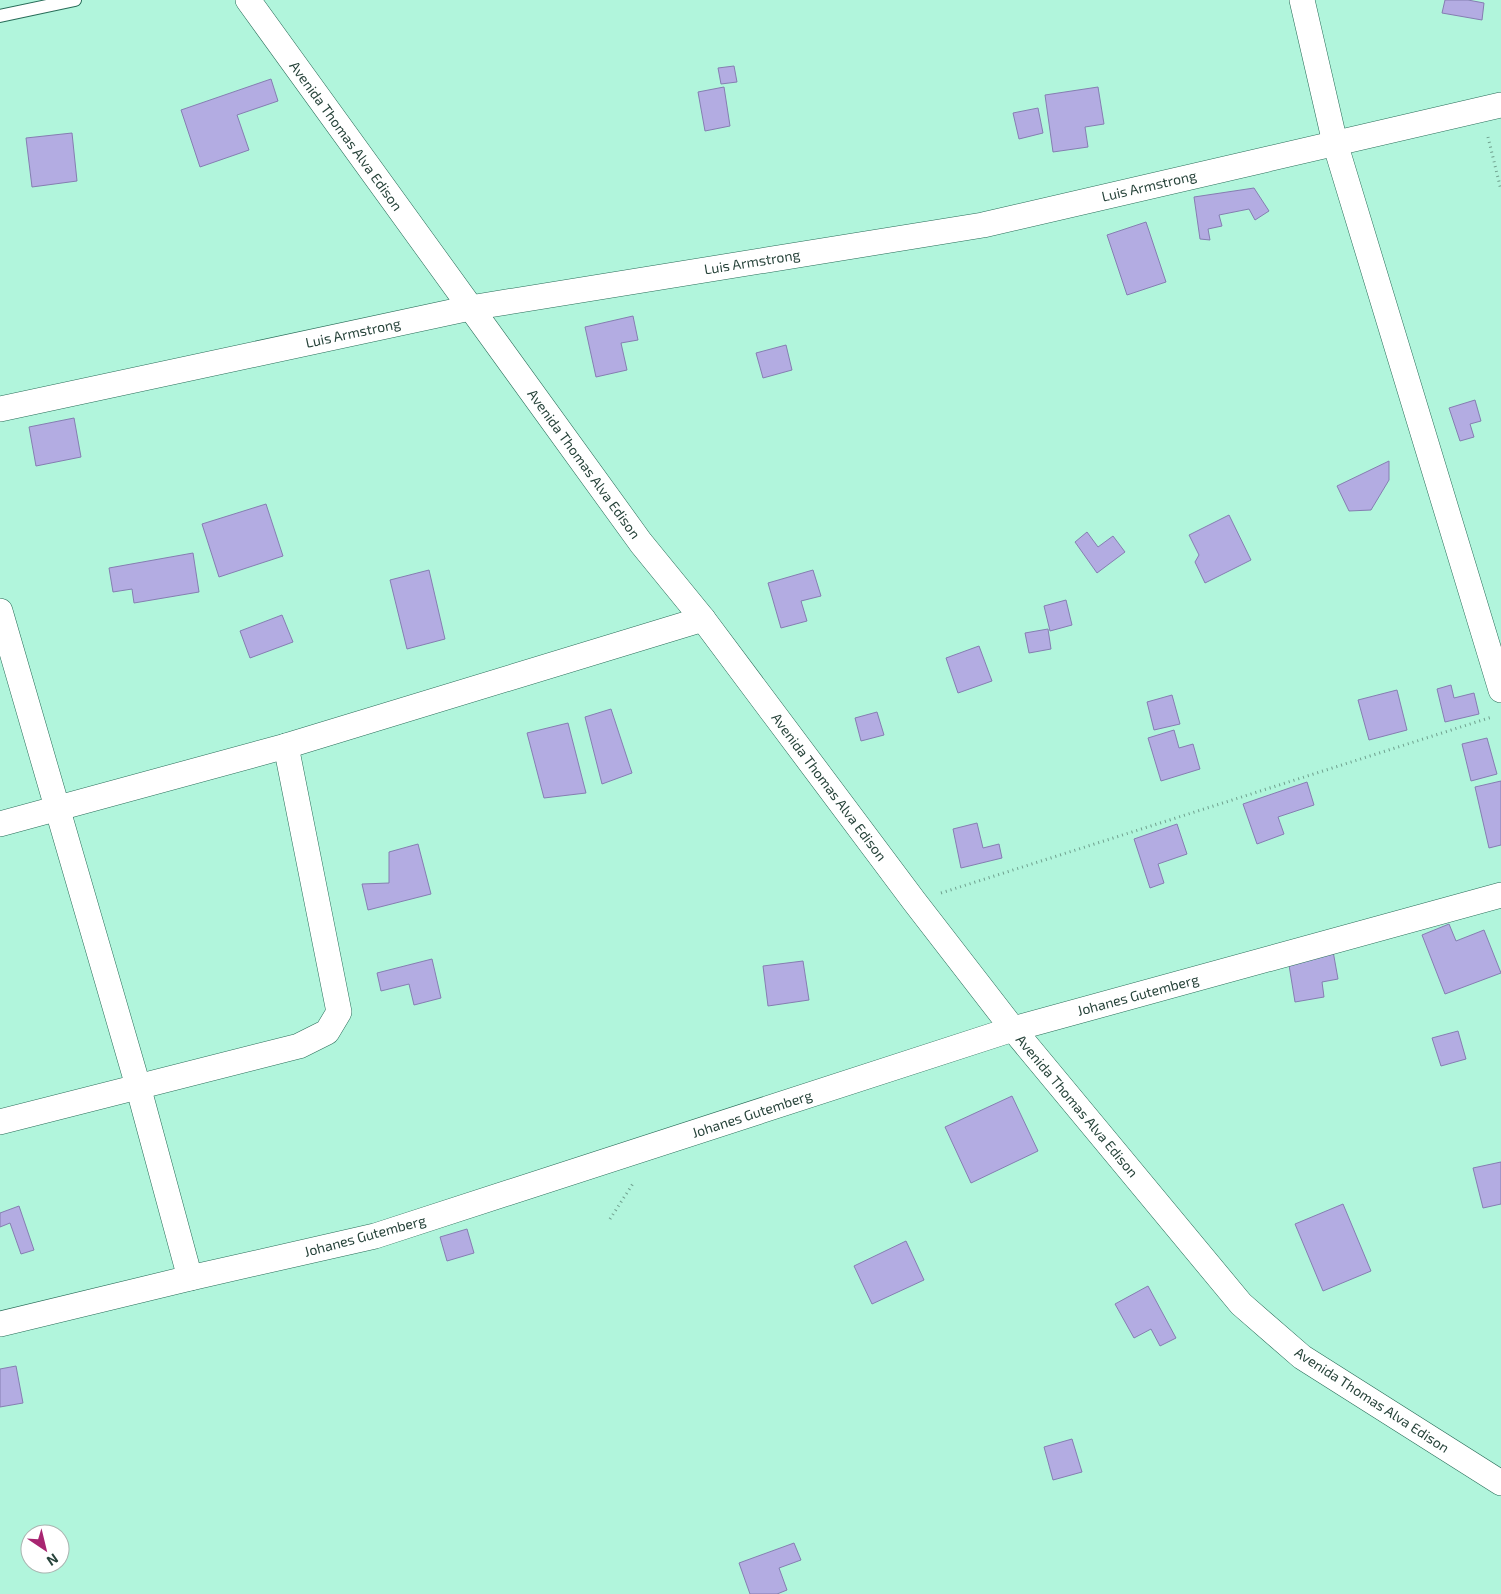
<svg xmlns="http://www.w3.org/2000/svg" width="1501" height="1594" font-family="'Exo 2',sans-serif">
<rect width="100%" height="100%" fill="#b1f5dc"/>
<g fill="#b3ace2" stroke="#857eb1">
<polygon points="1445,0 1468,0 1484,3 1482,20 1442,13"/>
<polygon points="734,66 737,82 721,84 718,68"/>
<polygon points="271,79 278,101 237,115 249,150 200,167 181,110"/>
<polygon points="724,87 730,126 705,131 698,92"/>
<polygon points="1098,87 1104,124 1085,127 1088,147 1053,152 1045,95"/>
<polygon points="1038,108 1043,133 1019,139 1013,113"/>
<polygon points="72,133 77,181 32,187 26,138"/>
<polygon points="1254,188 1269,211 1255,220 1249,209 1219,215 1222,226 1208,229 1210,240 1200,239 1194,197"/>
<polygon points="1146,222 1166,282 1127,295 1107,235"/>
<polygon points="633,316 638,340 621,343 627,370 596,377 585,327"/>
<polygon points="786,345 792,370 763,378 756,353"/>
<polygon points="1475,400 1481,421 1470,424 1474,437 1460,441 1449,408"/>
<polygon points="74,418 81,457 36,466 29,427"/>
<polygon points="1389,461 1389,480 1371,510 1349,511 1337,486"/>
<polygon points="266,504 283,556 219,577 202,524"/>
<polygon points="1229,515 1251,560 1205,583 1195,562 1199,555 1189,535"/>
<polygon points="1087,532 1098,547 1113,536 1125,552 1097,573 1075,542"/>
<polygon points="193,553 199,592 134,603 132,589 113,592 109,568"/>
<polygon points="429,570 445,639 407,649 390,580"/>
<polygon points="813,570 821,596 801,601 807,621 781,628 768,583"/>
<polygon points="1066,600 1072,625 1050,631 1044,606"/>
<polygon points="282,615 293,642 250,658 240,631"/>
<polygon points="1048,629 1051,649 1029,653 1025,633"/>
<polygon points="979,646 992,681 958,693 946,658"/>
<polygon points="1451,685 1454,698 1474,693 1479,714 1445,722 1437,689"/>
<polygon points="1397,690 1407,730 1369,740 1358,700"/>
<polygon points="1172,695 1180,724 1154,730 1147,702"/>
<polygon points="611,709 632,773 602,784 585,717"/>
<polygon points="877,712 884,735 861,741 855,718"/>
<polygon points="568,723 586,793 544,798 527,733"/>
<polygon points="1174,730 1179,748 1193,744 1200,769 1161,781 1148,738"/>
<polygon points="1487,738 1497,774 1471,781 1462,744"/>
<polygon points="1501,781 1501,845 1489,848 1475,787"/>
<polygon points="1307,782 1314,805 1278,817 1284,834 1257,844 1243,804"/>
<polygon points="977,823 983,848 999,844 1002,858 961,868 953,829"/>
<polygon points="1177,824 1187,854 1158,864 1164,883 1150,888 1134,839"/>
<polygon points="418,844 431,894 368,910 362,884 389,883 389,852"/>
<polygon points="1449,924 1456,941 1484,930 1501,973 1445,994 1422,935"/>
<polygon points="1333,951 1338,979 1322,982 1324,997 1295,1002 1288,959"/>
<polygon points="432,959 441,998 414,1005 409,984 381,991 377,973"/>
<polygon points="803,961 809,1000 768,1006 763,966"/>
<polygon points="1458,1031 1466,1059 1441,1066 1432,1038"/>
<polygon points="1012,1096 1038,1151 971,1183 945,1127"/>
<polygon points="1501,1162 1501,1204 1483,1208 1473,1168"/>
<polygon points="1343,1204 1371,1271 1323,1291 1295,1224"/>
<polygon points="19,1206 34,1250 21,1254 10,1223 0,1227 0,1213"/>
<polygon points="467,1229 474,1253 447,1261 440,1237"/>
<polygon points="906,1241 924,1280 872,1304 854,1266"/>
<polygon points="1148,1286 1176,1338 1160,1346 1151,1329 1134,1338 1115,1304"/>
<polygon points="16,1366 23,1403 0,1407 0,1369"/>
<polygon points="1072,1439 1082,1472 1053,1480 1044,1447"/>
<polygon points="794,1543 801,1560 779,1568 787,1590 777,1594 750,1594 739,1563"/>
</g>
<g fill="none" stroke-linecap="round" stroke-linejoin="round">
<g stroke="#286c58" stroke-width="14">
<polyline id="service" points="0,16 75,0"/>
</g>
<g stroke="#286c58" stroke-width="26">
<g id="minor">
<polyline points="248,0 641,543 703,619 914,901 1013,1029 1241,1304 1302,1357 1501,1483"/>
<polyline points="1302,0 1335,143 1501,690"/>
<polyline points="0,409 470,308 983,225 1501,105"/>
<polyline points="0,611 138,1086 190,1278"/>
<polyline points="0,824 286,746 703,619"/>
<polyline points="0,1122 299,1046 327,1032 339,1012 286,746"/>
<polyline points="0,1324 190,1278 375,1236 1013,1029 1501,895"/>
</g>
</g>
<g stroke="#6fa08e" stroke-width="3" stroke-dasharray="1 4" stroke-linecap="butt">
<polyline points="1488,137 1501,190"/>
<polyline points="941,893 1492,717"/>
<polyline points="610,1219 634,1182"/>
</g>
<use href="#service" stroke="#fff" stroke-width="12"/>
<use href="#minor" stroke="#fff" stroke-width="25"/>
</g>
<g text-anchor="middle" stroke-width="4" stroke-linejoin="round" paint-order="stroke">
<g font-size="14" fill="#27433a" stroke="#fff">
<text transform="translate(346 136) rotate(54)" y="5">Avenida Thomas Alva Edison</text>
<text transform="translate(1149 186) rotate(-13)" y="5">Luis Armstrong</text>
<text transform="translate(752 262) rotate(-9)" y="5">Luis Armstrong</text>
<text transform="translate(353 333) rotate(-12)" y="5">Luis Armstrong</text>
<text transform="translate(584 464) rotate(54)" y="5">Avenida Thomas Alva Edison</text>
<text transform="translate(829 787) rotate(53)" y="5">Avenida Thomas Alva Edison</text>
<text transform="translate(1138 995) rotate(-15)" y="5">Johanes Gutemberg</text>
<text transform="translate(1077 1106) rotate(50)" y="5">Avenida Thomas Alva Edison</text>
<text transform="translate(752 1114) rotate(-18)" y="5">Johanes Gutemberg</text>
<text transform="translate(365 1236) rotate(-15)" y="5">Johanes Gutemberg</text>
<text transform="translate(1372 1400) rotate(33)" y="5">Avenida Thomas Alva Edison</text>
</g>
</g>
<g transform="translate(45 1549) rotate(145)"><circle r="24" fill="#ffffff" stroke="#a9b4b0"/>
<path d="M0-4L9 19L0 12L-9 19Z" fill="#a82571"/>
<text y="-8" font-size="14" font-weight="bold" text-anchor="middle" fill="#27433a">N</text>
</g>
</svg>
